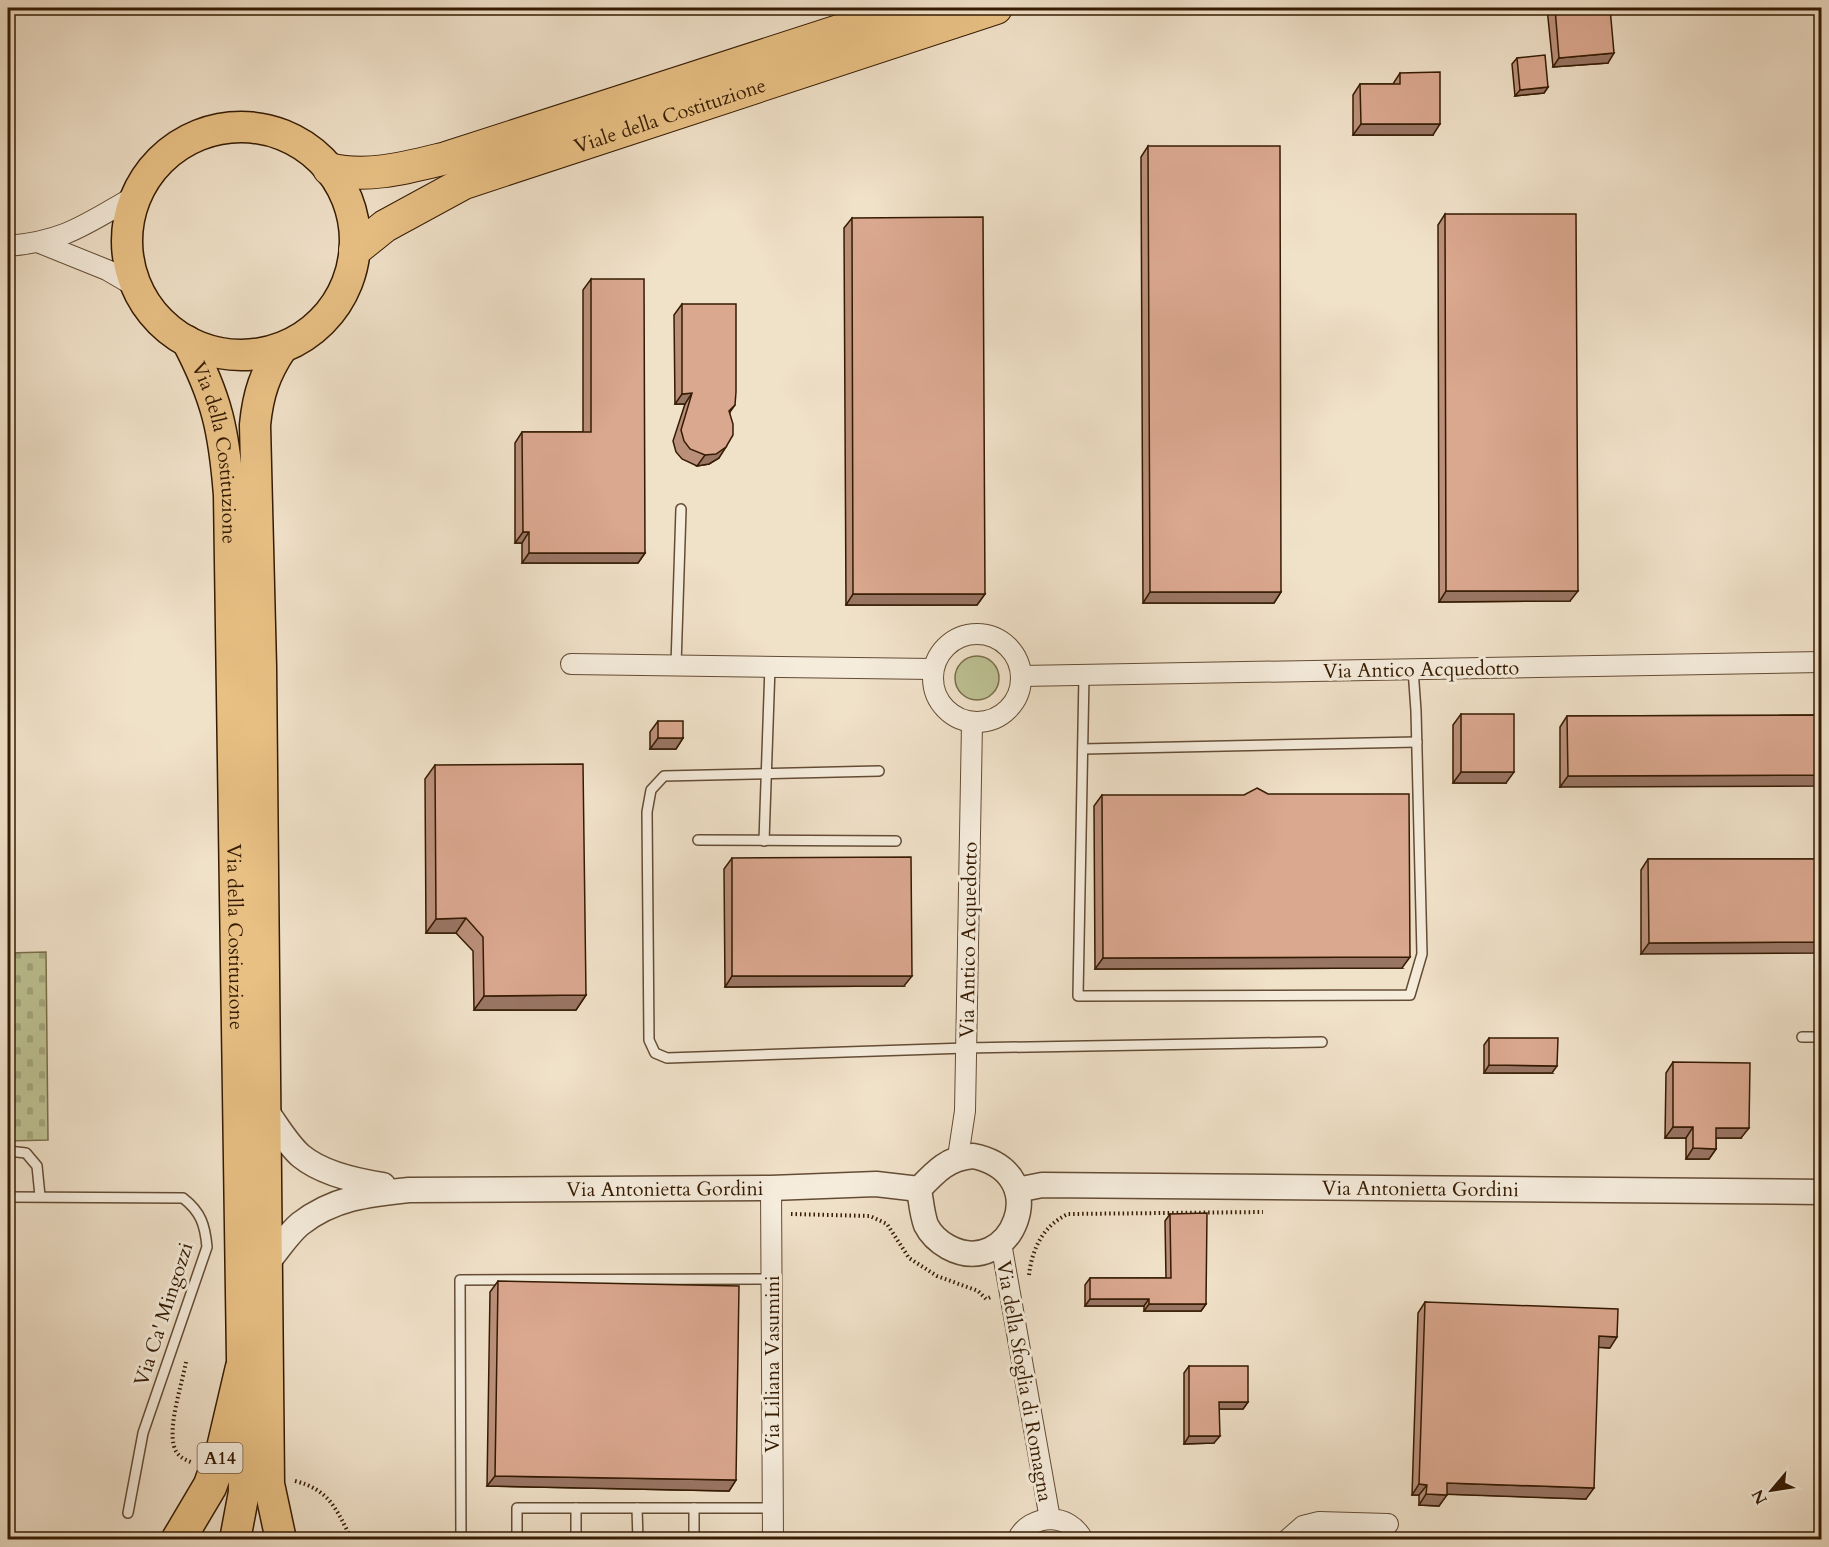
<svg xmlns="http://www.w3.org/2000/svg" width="1829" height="1547" font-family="Cardo,serif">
<defs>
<pattern id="cemetery-stones" width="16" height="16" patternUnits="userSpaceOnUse" patternTransform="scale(1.5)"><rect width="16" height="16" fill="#bdc294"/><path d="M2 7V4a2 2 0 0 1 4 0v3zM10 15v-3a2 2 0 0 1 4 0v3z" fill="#a3a67e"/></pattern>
</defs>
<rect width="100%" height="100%" fill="#f0e1c9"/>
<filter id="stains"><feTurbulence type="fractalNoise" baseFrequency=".00333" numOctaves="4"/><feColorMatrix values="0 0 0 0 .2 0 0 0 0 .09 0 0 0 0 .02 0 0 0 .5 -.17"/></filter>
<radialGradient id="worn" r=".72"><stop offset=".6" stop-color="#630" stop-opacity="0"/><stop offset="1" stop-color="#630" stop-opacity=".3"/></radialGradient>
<circle fill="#bdc294" stroke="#796e4b" stroke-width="1.5" cx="977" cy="678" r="22"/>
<polygon fill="url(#cemetery-stones)" stroke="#796e4b" stroke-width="1.5" points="46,952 48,1140 8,1141 8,953"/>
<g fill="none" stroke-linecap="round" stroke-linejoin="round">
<g stroke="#644c34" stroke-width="12">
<g id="service">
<polyline points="676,665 681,509"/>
<polyline points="1084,675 1078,996 1410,995 1422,954 1416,711 1413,669"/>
<polyline points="1083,749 1417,742"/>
<polyline points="879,771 664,776 651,790 647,812 649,1040 655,1053 667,1058 966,1048 1322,1042"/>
<polyline points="698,840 896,841"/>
<polyline points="764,841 770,666"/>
<polyline points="1802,1037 1822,1037"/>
<polyline points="8,1151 26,1153 37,1166 40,1196"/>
<path d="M8,1197L183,1198C201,1212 205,1225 207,1247L143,1433L128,1513"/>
<polyline points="576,1508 576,1540"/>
<polyline points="637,1508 638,1540"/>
<polyline points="461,1540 460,1280 771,1279"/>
<polyline points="517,1540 517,1508 773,1508"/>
<polyline points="694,1540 694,1508"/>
</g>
</g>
<g stroke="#644c34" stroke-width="22">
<g id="minor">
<polyline points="40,243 107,270 138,288"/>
<path d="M8,246C67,241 87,223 137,195"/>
<circle cx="977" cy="678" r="44"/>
<polyline points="571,664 933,669"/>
<polyline points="1021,676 1822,662"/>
<polyline points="958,1157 965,1111 972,723"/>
<polyline points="771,1188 773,1540"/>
<polyline points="1001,1243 1050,1519"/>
<path d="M1017,1540C1030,1513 1070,1512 1083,1540"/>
<polyline points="1287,1540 1303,1526 1319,1522 1388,1524"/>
</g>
</g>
<g stroke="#644c34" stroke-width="27">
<g id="tertiary">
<path d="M267,1112C277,1126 288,1145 301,1156C323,1174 356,1181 383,1185"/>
<path d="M973,1156C1057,1173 1011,1281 948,1247C939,1242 931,1235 926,1225C922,1214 921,1201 919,1189C936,1171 948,1158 973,1156Z"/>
<path id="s1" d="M1017,1190L1042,1185L1822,1192"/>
<path id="s2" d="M267,1263C278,1250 288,1234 300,1224C333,1198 369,1194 409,1190L771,1188L876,1184L919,1189"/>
</g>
</g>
<g stroke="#351b02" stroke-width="33">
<g id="primary">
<circle cx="241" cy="241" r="114"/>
<path id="s3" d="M187,341C217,398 224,431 229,495L244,1492L235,1540"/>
<path d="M281,1540L269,1484L261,667L255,425C258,394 265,373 282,348"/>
</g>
</g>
<g stroke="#351b02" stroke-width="34">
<g id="trunk">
<path d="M329,169C367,179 409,167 446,158L910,8"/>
<path id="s4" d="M355,250L385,226L464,183L996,8"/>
</g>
</g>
<g stroke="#351b02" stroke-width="36">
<polyline id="motorway" points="178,1540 210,1486 223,1450 242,1369"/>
</g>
<g stroke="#351b02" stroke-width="4" stroke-dasharray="1.5 3" stroke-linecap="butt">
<polyline points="791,1214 870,1216 887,1224 909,1258 937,1276 978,1291 986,1299 991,1297"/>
<path d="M1029,1275C1032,1248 1044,1225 1068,1214L1263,1212"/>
<path d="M186,1362C182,1384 168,1425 174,1446C176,1455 183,1459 191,1462"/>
<path d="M295,1481C330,1490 336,1509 352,1540"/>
</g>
<use href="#service" stroke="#f5ecdc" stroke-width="9"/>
<use href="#minor" stroke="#f5ecdc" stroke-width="20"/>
<use href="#tertiary" stroke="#f5ecdc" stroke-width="24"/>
<use href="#primary" stroke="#e8c084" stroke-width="30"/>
<use href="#trunk" stroke="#e8c084" stroke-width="32"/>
<use href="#motorway" stroke="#e8c084" stroke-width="33"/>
</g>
<g fill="#bb907b" stroke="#351b02" stroke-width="1.5">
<polygon points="1547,8 1610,8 1608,63 1553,67"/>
<polygon points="1517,58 1548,87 1544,93 1515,96 1512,64"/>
<polygon points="1400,73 1433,135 1353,135 1353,95 1360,84 1393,84"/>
<polygon points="1148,146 1281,592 1274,603 1143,603 1141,157"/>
<polygon points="1445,214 1570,601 1439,602 1438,225"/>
<polygon points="852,218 985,594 977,605 846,605 844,228"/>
<polygon points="591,279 645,553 638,563 522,563 522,543 515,543 515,443 522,432 583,432 583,290"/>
<polygon points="682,304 735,405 730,412 719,458 709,464 697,466 682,459 676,452 673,441 685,404 675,404 674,315"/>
<polygon points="1461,714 1506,783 1453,783 1453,725"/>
<polygon points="1821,715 1560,787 1560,727 1567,716"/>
<polygon points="658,721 683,738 676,749 650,749 650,732"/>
<polygon points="435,765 586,995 576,1010 474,1010 473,951 456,933 426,933 425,779"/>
<polygon points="1102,795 1402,968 1095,969 1094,806"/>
<polygon points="732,858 904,986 725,987 724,869"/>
<polygon points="1648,859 1821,859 1641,954 1641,870"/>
<polygon points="1489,1038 1552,1073 1484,1073 1484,1045"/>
<polygon points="1673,1062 1741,1138 1716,1138 1716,1149 1709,1159 1686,1159 1686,1138 1665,1138 1666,1073"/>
<polygon points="1170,1214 1206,1304 1201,1311 1144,1311 1144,1306 1085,1306 1085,1285 1090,1278 1166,1278 1165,1221"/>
<polygon points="498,1281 736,1480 729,1491 487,1486 490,1292"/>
<polygon points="1425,1302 1610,1348 1598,1347 1586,1499 1447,1494 1439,1506 1419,1505 1419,1495 1412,1495 1418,1313"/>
<polygon points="1189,1366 1248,1402 1243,1409 1219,1409 1214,1443 1184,1444 1184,1373"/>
</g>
<g fill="#997564" stroke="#351b02" stroke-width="1.5">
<polygon points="1614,53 1608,63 1553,67 1559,58"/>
<polygon points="1548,87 1544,93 1515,96 1520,90"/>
<polygon points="1361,124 1440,124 1433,135 1353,135"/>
<polygon points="692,393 685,404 675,404 682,394"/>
<polygon points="726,447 719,458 709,464 697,466 705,455"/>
<polygon points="523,532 529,532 522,543 515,543"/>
<polygon points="529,553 645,553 638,563 522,563"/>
<polygon points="1446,591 1578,591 1570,601 1439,602"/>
<polygon points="1150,592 1281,592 1274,603 1143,603"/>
<polygon points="853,594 985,594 977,605 846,605"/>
<polygon points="658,738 683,738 676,749 650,749"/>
<polygon points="1461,772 1514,772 1506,783 1453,783"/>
<polygon points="1821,775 1821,786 1560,787 1568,776"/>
<polygon points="466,918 456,933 426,933 436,919"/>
<polygon points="1821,942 1821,953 1641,954 1649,943"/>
<polygon points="1410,957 1402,968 1095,969 1103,958"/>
<polygon points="732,976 912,976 904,986 725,987"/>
<polygon points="586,995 576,1010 474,1010 484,996"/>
<polygon points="1489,1065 1557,1066 1552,1073 1484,1073"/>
<polygon points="1673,1127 1693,1127 1686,1138 1665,1138"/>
<polygon points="1716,1128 1749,1128 1741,1138 1709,1138"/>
<polygon points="1693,1148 1716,1149 1709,1159 1686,1159"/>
<polygon points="1090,1299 1149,1299 1144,1306 1085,1306"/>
<polygon points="1149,1304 1206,1304 1201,1311 1144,1311"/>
<polygon points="1599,1336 1617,1337 1610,1348 1591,1347"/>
<polygon points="1219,1402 1248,1402 1243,1409 1214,1409"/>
<polygon points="1189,1436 1220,1436 1214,1443 1184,1444"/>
<polygon points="495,1476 736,1480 729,1491 487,1486"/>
<polygon points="1447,1483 1594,1488 1586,1499 1440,1494"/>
<polygon points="1419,1484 1427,1485 1419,1495 1412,1495"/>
<polygon points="1426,1494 1447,1495 1439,1506 1419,1505"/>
</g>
<g fill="#daa78f" stroke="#351b02" stroke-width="1.5">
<polygon points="1555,8 1610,8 1614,53 1559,58"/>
<polygon points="1545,55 1548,87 1520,90 1517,58"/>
<polygon points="1440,72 1440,124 1361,124 1360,84 1400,84 1400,73"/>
<polygon points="1148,146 1280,146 1281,592 1150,592"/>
<polygon points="1445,214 1576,214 1578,591 1446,591"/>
<polygon points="983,217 985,594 853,594 852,218"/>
<polygon points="591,279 644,279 645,553 529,553 529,532 523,532 522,432 591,432"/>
<polygon points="682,304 736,304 736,392 735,405 729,411 733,424 733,435 726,447 716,454 705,455 690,449 684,441 681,430 692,393 682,394"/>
<rect x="1461" y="714" width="53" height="58"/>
<polygon points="1821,715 1821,775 1568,776 1567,716"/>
<rect x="658" y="721" width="25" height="17"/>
<polygon points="583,764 586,995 484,996 483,937 466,918 436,919 435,765"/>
<polygon points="1257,788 1268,794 1409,794 1410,957 1103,958 1102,795 1244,795"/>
<polygon points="911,857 912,976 732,976 732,858"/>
<polygon points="1648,859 1821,859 1821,942 1649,943"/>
<polygon points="1489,1038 1558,1038 1557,1066 1489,1065"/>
<polygon points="1673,1062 1750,1063 1749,1128 1716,1128 1716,1149 1693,1148 1693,1127 1673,1127"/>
<polygon points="1207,1213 1206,1304 1149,1304 1149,1299 1090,1299 1090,1278 1171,1278 1170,1214"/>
<polygon points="498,1281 739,1286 736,1480 495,1476"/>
<polygon points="1425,1302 1618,1309 1617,1337 1599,1336 1594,1488 1447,1483 1447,1495 1426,1494 1427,1485 1419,1484"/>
<polygon points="1189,1366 1248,1366 1248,1402 1219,1402 1220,1436 1189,1436"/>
</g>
<g text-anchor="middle" stroke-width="6" stroke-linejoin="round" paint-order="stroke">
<rect fill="#f5ecdc" stroke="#6f5a43" stroke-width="1.5" x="197.5" y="1443" width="45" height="30" rx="4.5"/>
<g font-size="18" font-weight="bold" fill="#351b02">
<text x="220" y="1464">A14</text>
</g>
<g font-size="20" fill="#351b02" stroke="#f5ecdc">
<text dy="7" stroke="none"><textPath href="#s4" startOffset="345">Viale della Costituzione</textPath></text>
<text dy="7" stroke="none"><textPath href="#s3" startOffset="117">Via della Costituzione</textPath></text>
<text transform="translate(1421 669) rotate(-1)" y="7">Via Antico Acquedotto</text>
<text dy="7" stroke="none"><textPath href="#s3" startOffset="603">Via della Costituzione</textPath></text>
<text transform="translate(968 940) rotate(-89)" y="7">Via Antico Acquedotto</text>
<text dy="7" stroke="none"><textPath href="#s2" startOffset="423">Via Antonietta Gordini</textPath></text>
<text dy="7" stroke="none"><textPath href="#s1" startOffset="404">Via Antonietta Gordini</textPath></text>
<text transform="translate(163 1314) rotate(-72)" y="7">Via Ca' Mingozzi</text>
<text transform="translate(772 1364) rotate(-90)" y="7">Via Liliana Vasumini</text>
<text transform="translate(1025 1381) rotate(80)" y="7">Via della Sfoglia di Romagna</text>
</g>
</g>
<rect width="1829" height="1547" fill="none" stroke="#f0e1c9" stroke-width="30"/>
<rect x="9" y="9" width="1811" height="1529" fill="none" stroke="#351b02" stroke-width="3"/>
<rect x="15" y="15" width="1799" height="1517" fill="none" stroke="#351b02" stroke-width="1.5"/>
<g transform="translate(1772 1490) rotate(241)" stroke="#f5ecdc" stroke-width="4.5" paint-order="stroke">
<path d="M0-4.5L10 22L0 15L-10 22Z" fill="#351b02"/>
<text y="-9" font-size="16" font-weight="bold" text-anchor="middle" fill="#351b02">N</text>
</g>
<rect width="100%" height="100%" filter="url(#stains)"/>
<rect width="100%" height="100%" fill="url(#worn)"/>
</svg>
